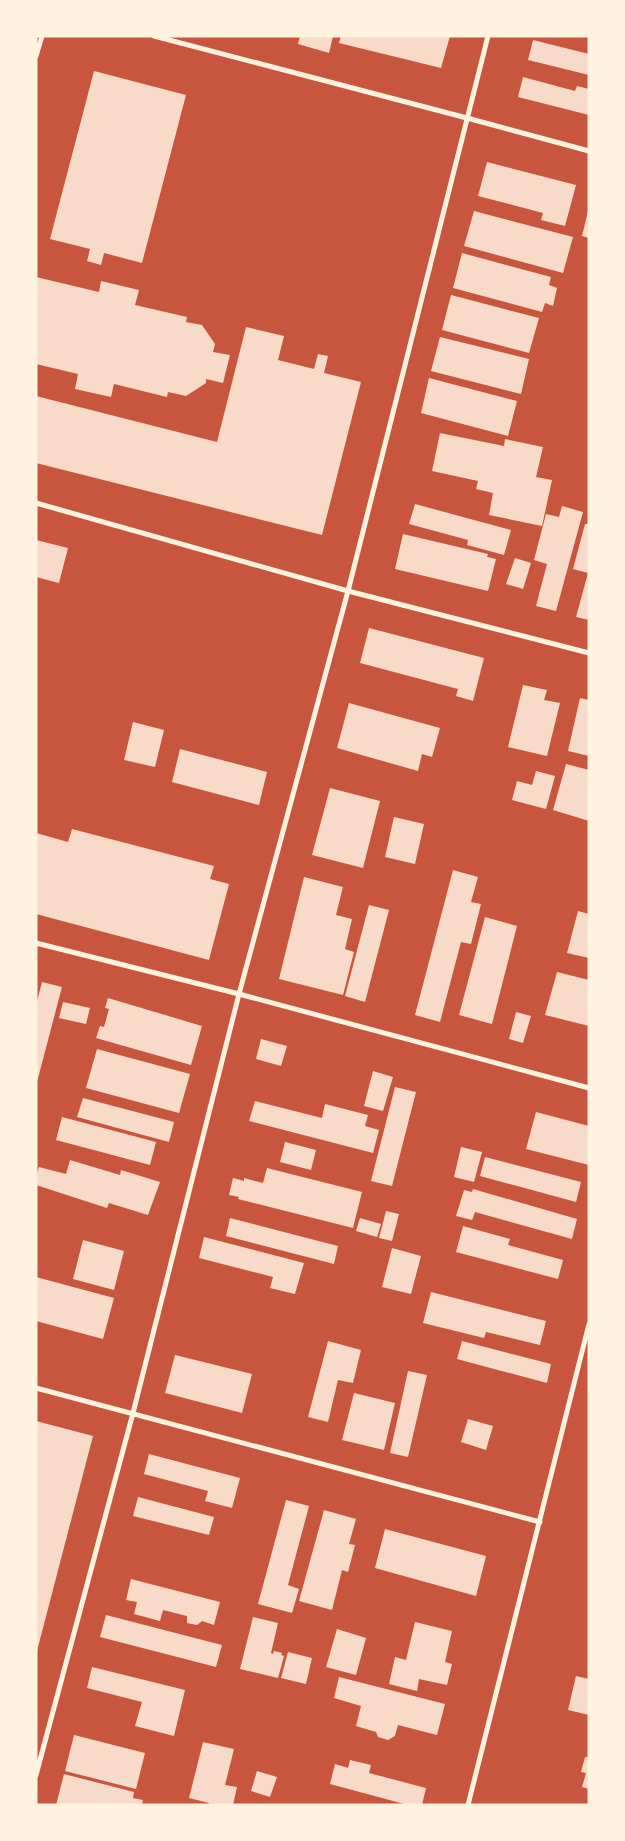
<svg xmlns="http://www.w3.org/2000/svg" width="625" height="1841" font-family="'Source Serif 4',serif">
<rect width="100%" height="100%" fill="#c8553d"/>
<g fill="#f7dbc8">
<polygon points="300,36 333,36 329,53 298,44"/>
<polygon points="341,36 450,36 441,68 339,43"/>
<polygon points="533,40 589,54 589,75 528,60"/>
<polygon points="94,71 186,95 142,263 104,253 101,265 87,261 90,249 50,239"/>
<polygon points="523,77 575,91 577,86 589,89 589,115 518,97"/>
<polygon points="487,162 576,185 565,226 541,220 543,213 478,196"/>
<polygon points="474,211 573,237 563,273 464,246"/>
<polygon points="588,211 589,211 589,238 582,236"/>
<polygon points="462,253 551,277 549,285 557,288 553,306 545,303 542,312 453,288"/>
<polygon points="36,277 99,292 101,281 139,290 135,305 187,317 186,322 202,325 215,344 213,352 230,355 223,383 206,379 206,383 186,396 168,392 167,397 114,384 111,397 75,389 78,374 36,364"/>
<polygon points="451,295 539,318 529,353 442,330"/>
<polygon points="246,327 284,336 278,360 314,369 318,354 328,356 324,373 361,382 322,535 36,463 36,396 217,442"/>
<polygon points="440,337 529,359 521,394 431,371"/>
<polygon points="429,378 517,401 508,436 421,413"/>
<polygon points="440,433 504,446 505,439 543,447 536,477 552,480 542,526 489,515 493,493 476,489 478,481 432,471"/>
<polygon points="415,504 511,530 504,555 467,545 468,540 409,524"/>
<polygon points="562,506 583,512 556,611 536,606 547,564 534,560 546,514 559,517"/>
<polygon points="585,524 589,524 589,620 576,617 588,573 573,569"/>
<polygon points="403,534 488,554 487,557 496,559 488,591 395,569"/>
<polygon points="36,540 68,548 59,583 36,577"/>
<polygon points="515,558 531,563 523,589 506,584"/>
<polygon points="369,628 484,658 473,701 456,696 458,689 360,663"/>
<polygon points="523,685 547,690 544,700 560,703 547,756 508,747"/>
<polygon points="580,698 589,700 589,756 568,751"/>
<polygon points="349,703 440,728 432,757 422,754 418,771 337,748"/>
<polygon points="133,722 164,730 155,767 124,760"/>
<polygon points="180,749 267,772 259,805 172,782"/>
<polygon points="566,764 589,770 589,821 553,810"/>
<polygon points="536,771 555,776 546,809 512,800 517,781 532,785"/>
<polygon points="330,788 380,801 363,868 312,855"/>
<polygon points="394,817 424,824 415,864 385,857"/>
<polygon points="72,829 214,866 210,879 229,884 209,960 36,914 36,833 68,842"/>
<polygon points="453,870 478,877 471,902 481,904 471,944 461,942 440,1022 415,1015"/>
<polygon points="304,877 343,887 336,915 352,919 345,949 354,952 343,995 279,979"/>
<polygon points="369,905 389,910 365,1002 345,996"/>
<polygon points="578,911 589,914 589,958 567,953"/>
<polygon points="485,917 517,926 492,1024 459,1015"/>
<polygon points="557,972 589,980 589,1026 545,1015"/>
<polygon points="42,982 62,987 37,1082 36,1005"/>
<polygon points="108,998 202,1026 191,1065 96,1038 100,1026 104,1027 109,1009 105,1008"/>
<polygon points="63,1002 90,1008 86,1024 59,1018"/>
<polygon points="516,1012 531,1016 523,1043 509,1039"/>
<polygon points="261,1039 287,1046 281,1066 256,1059"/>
<polygon points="97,1049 190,1074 179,1113 86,1088"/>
<polygon points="373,1071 393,1077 383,1111 364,1106"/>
<polygon points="395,1087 416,1092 392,1186 371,1181"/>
<polygon points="83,1098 174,1122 169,1142 77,1117"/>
<polygon points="255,1101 322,1118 325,1104 368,1115 365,1126 379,1130 373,1153 249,1121"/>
<polygon points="536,1112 589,1126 589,1165 526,1149"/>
<polygon points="62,1117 156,1142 150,1165 56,1140"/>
<polygon points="285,1142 316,1150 311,1170 280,1162"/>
<polygon points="461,1147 482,1152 474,1182 454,1177"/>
<polygon points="485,1157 581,1182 576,1202 480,1176"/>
<polygon points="70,1160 120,1175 121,1170 160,1182 148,1215 109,1203 107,1208 36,1185 36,1177 39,1167 66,1174"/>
<polygon points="267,1168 362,1192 353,1228 238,1199 239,1197 229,1195 233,1178 244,1181 244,1178 263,1183"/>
<polygon points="473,1189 577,1219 572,1239 475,1212 472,1220 456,1216 464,1190 472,1192"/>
<polygon points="386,1211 399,1214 392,1241 379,1238"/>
<polygon points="230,1218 338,1246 334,1264 226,1236"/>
<polygon points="360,1218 381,1224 377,1237 356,1231"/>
<polygon points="463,1226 510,1239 508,1245 563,1260 558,1279 456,1252"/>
<polygon points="204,1237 304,1263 295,1294 270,1288 273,1277 199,1258"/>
<polygon points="83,1240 124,1251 114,1290 73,1279"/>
<polygon points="392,1248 421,1256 411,1294 382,1287"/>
<polygon points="36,1277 114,1298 103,1339 36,1321"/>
<polygon points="431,1292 546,1321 540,1345 486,1332 484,1338 423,1323"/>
<polygon points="328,1341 361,1350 353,1383 338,1380 328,1422 308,1417"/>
<polygon points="462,1341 551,1364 547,1383 457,1359"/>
<polygon points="175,1355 252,1374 242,1413 165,1393"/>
<polygon points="408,1371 427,1375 408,1457 390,1453"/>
<polygon points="354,1393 395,1403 384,1450 342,1440"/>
<polygon points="468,1419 493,1426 486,1450 461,1442"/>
<polygon points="36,1421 93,1436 37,1651 36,1651"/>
<polygon points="149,1454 240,1478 232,1508 205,1501 208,1491 144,1474"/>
<polygon points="138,1497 214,1517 209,1535 133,1516"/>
<polygon points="286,1500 309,1506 288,1585 299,1589 292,1613 258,1604"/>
<polygon points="324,1510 356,1519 349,1544 355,1545 348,1572 342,1570 332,1610 299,1601"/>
<polygon points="385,1529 486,1556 476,1596 375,1568"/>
<polygon points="131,1579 220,1602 214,1625 202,1621 197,1625 187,1623 187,1616 163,1610 160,1621 134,1614 137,1602 126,1600"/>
<polygon points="106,1615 222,1645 216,1667 100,1637"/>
<polygon points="253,1617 278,1623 271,1653 273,1654 274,1651 282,1653 281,1655 284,1656 278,1678 240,1669"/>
<polygon points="415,1622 452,1631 445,1662 452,1664 447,1685 419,1679 417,1691 389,1684 395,1657 406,1660"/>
<polygon points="337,1629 366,1638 356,1675 326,1667"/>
<polygon points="288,1652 312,1658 306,1684 281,1678"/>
<polygon points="92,1667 185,1690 174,1736 135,1726 142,1702 87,1688"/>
<polygon points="576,1676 589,1679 589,1715 568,1710"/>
<polygon points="339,1677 445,1704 437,1735 398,1725 395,1736 388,1740 378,1737 376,1732 356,1726 361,1706 334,1698"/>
<polygon points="74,1735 145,1753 136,1789 65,1771"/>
<polygon points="203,1742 234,1749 225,1785 237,1787 233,1805 208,1805 209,1803 189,1798"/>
<polygon points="585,1757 589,1757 589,1789 582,1787 586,1773 581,1772"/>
<polygon points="350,1760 371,1765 369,1773 426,1788 422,1805 408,1805 330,1784 335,1764 348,1768"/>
<polygon points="257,1771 277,1777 270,1797 251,1791"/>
<polygon points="64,1774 134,1792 133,1798 143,1800 142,1805 56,1805"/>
</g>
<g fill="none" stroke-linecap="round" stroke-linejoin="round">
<g stroke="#fff3e0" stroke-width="5">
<polyline points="154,36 467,118 589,151"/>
<polyline points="36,56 42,36"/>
<polyline points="36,503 348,591 589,653"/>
<polyline points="36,943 239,994 589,1088"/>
<polyline points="36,1388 540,1522"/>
<polyline points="36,1775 133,1413 239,994 348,591 488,36"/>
<polyline points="468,1805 589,1324"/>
</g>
</g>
<rect width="625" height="1841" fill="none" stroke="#fff3e0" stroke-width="75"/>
</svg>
